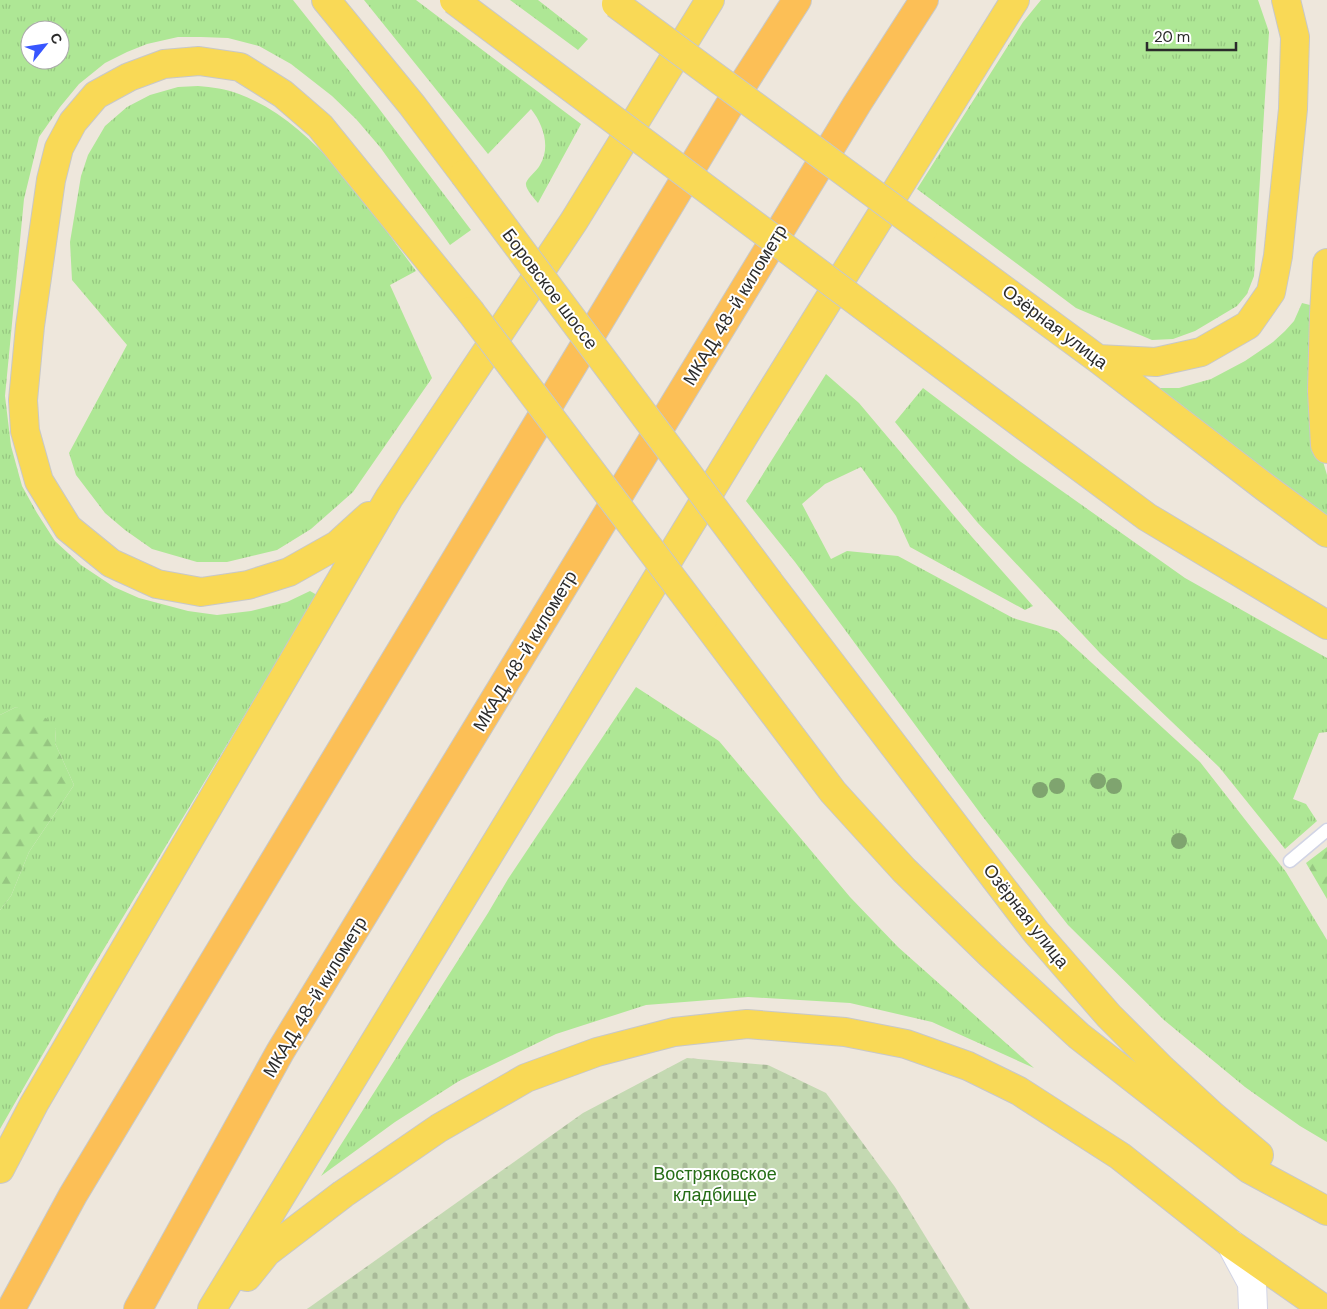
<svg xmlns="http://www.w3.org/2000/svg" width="1327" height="1309" viewBox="0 0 1327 1309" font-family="'DM Sans',sans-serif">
<defs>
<pattern id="grass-tufts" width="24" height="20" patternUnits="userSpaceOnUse" patternTransform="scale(1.25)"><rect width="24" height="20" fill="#aee795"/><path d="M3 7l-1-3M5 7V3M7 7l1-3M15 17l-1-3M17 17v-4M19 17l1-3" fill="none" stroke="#96c681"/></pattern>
<pattern id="forest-firs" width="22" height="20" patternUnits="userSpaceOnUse" patternTransform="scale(1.25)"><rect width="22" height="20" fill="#aee795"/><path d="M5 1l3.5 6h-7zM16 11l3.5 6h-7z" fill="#96c681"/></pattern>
<pattern id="cemetery-stones" width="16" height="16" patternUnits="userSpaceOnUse" patternTransform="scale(1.25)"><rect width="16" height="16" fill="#c4d9b2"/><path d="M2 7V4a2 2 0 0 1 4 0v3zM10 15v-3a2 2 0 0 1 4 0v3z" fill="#a9ba99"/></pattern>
</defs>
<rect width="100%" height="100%" fill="#eee7dc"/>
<path fill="url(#grass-tufts)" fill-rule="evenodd" d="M0 0H293L377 106 471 230 450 245 380 147 356 119 332 96 291 64 259 46 228 38 201 37H178L147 44 127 52 105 63 79 84 60 107 39 137 24 199 5 396 11 446 22 486 37 513 55 541 81 565 114 587 139 598 188 611 217 615 251 611 287 602 310 591 317 595 90 972 0 1129V910L11 896 29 852 74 785 55 743 56 729 16 707 0 715ZM30 30H60V60H30Z
M364 0H416L581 124 538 203C535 199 525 189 526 183 528 177 537 171 540 165 551 147 543 124 531 109L488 154Z
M510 0H538L588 39 578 50Z
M1041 0H1258L1269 32 1254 276 1247 294 1237 306 1195 331 1173 339 1152 340 1076 308 917 189 1023 22Z
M198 86C212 87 226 89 239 94 315 122 369 208 416 271L390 285 432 378 353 492 311 529 277 550 227 562H197L152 549 125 530 105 513 76 475 69 453 127 345 72 280 70 242 81 176 88 155 105 126 127 107 150 95 178 87Z
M1302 303 1318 307 1322 458 1327 475V516L1149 388H1179L1211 379 1245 361 1273 342 1285 331 1294 321Z
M826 374 859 403 972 537 1033 606 1025 610 910 547 896 516 861 467 825 484 802 504 831 559 847 551 898 556 1013 618 1057 631 1200 762 1286 872 1327 940V1142L1300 1126 1245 1087 1164 1020 1068 925 983 817 795 562 746 501Z
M923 388 1021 462 1185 578 1327 658V732L1319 733 1293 799 1306 804 1317 821 1285 849 1219 767 1100 653 977 522 895 422Z
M636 687 719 741 850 897 898 947 1034 1068 932 1022 850 1003 748 997 646 1005 556 1034 459 1081 395 1122 321 1176 488 913 508 879Z"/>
<path fill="url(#forest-firs)" d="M16 707 46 718 56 729 55 743 74 785 29 852 11 896 0 910V715Z
M1327 847V899L1306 863Z"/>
<path fill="url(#cemetery-stones)" d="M687 1058 768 1065 826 1093 895 1187 970 1309H307L583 1113Z"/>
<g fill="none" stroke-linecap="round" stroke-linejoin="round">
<defs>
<path id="service" d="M1290 861 1327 830"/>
<path id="tertiary" d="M1231 1244 1252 1283 1253 1309"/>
<path id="primary" d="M326 0 412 105 464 174
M923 230 1098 359 1266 488 1327 533
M1327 263 1324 314 1322 391 1325 445 1327 449
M879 318 1147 517 1327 625
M1098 359 1156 362 1201 352 1248 325 1271 292 1278 256 1293 109 1295 37 1286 0
M369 516 337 545 289 572 248 585 201 592 157 584 111 563 68 528 39 481 25 431 23 400 30 326 51 180 59 148 73 122 96 95 129 77 164 64 199 61 240 67 283 94 320 126 470 311
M769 582 1036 932 1109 1016 1162 1069 1213 1116 1259 1155
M703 619 833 792 904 870 991 955 1079 1036 1249 1169 1327 1211
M0 1169 34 1104 389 498 574 221 710 0
M247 1277 267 1252 343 1194 439 1128 526 1078 597 1052 674 1032 747 1024 845 1032 906 1044 968 1066 1019 1091 1120 1156 1231 1244 1324 1309
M212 1309 750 426 1015 0"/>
<path id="trunk" d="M11 1309 73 1195 729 106 797 0
M138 1309 280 1052 857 104 924 0"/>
</defs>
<use href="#service" stroke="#d1d4e5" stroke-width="15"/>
<use href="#tertiary" stroke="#d1d4e5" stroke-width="30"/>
<use href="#primary" stroke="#c8c8c8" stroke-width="30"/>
<use href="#trunk" stroke="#c8c8c8" stroke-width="30"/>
<use href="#service" stroke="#fff" stroke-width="12"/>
<use href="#tertiary" stroke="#fff" stroke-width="28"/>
<use href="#primary" stroke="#f9d956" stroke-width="28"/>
<use href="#trunk" stroke="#fcbf56" stroke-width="28"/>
<defs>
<path id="primary-bridge" d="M454 0 879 318
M616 4 923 230
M464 174 769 582
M470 311 703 619"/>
</defs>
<use href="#primary-bridge" stroke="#c8c8c8" stroke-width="30" stroke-linecap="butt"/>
<use href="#primary-bridge" stroke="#f9d956" stroke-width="28"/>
</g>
<g fill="#7fa46f">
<circle cx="1098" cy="781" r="8"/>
<circle cx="1057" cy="786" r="8"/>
<circle cx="1114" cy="786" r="8"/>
<circle cx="1040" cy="790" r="8"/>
<circle cx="1179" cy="841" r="8"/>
</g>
<g text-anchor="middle" stroke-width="4" stroke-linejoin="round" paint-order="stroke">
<g font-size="18" fill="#2b2b2b" stroke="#fff">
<text transform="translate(550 289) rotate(53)" y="6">Боровское шоссе</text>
<text transform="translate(735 305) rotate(-59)" y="6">МКАД, 48-й километр</text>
<text transform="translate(1055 327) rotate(37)" y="6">Озёрная улица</text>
<text transform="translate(525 651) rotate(-59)" y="6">МКАД, 48-й километр</text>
<text transform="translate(1026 916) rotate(52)" y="6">Озёрная улица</text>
<text transform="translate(315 997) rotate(-59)" y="6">МКАД, 48-й километр</text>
</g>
<g font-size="18" fill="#256d16" stroke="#fff">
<text x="715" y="1180">Востряковское<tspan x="715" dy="21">кладбище</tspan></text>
</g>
</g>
<g transform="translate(45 45) rotate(60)"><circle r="24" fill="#ffffff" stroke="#aaaaaa"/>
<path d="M0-4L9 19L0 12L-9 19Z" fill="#3856ff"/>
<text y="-8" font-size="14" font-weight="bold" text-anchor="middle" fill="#2b2b2b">С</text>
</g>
<path d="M1147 42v8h89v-8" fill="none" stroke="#2b2b2b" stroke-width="2.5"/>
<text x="1154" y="42" font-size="15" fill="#2b2b2b" stroke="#ffffff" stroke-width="4" paint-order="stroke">20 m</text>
</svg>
